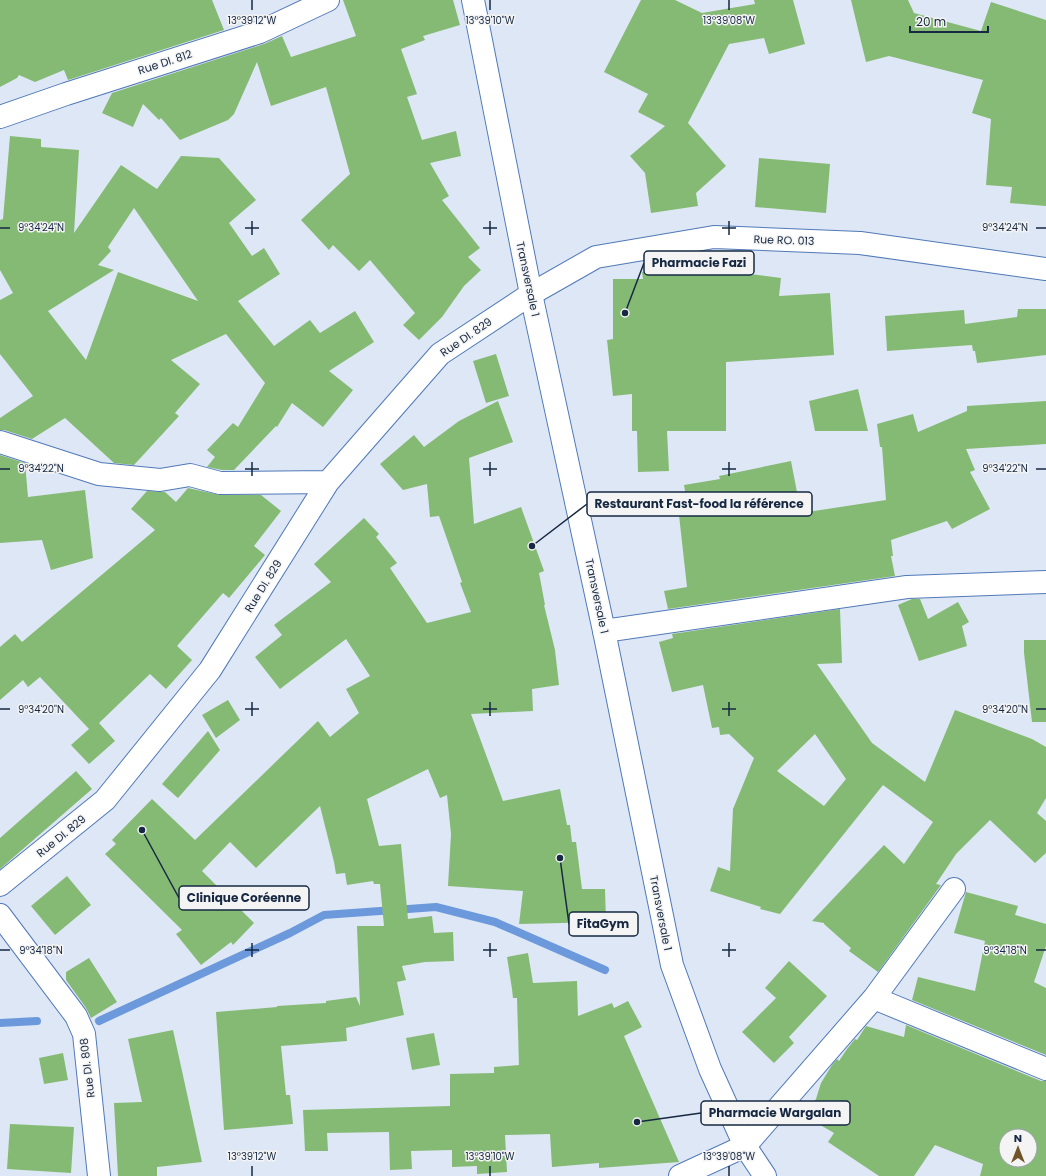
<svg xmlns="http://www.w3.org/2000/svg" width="1046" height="1176" viewBox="0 0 1046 1176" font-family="Poppins,sans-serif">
<rect width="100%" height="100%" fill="#dee7f5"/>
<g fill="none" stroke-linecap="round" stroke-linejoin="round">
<path stroke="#6c99dc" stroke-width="8" d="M99 1021 290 933 324 915 436 907 495 922 605 970
M0 1023 37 1021"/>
</g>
<path fill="#85ba74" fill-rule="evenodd" d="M0 0H212L224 30 68 80 64 70 35 82 19 75 17 78 0 87Z
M343 0H453L460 25 423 36 425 40 401 49 417 94 407 97 422 140 456 131 461 156 430 163 449 196 442 200 480 248 468 257 481 270 464 286 442 317 419 340 403 325 415 313 370 260 359 271 333 245 329 250 301 220 350 174 326 87 271 106 257 62 234 114 228 120 180 140 161 118 159 120 143 104 133 127 102 113 112 93 264 44 282 36 291 57 356 36Z
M641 0H675L702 13 755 4 754 0H793L805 44 769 54 764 38 729 44 688 123 726 166 696 193 698 206 651 213 645 173 630 156 665 126 638 112 648 94 604 72Z
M851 0H908L914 13 981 31 991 2 1046 20V206L1010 203 1012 187 986 185 991 119 972 113 983 80 889 56 866 62Z
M10 136 41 139V147L79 150 74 233 121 165 157 189 181 156 219 158 256 200 229 223 252 256 264 248 280 274 238 301 274 346 310 320 320 333 355 311 374 342 329 371 353 390 323 427 292 403 277 427 276 426 234 470H222L207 467 215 457 207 450 233 423 238 427 265 383 226 334 171 360 200 384 175 413 179 416 134 465 114 463 65 418 32 439 4 430H0V418L33 396 0 354V300L13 293 0 270V220L3 219ZM134 208 198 301 118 272 86 360 48 311 114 270 98 265 111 251 108 247Z
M759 158 830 164 826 213 755 207Z
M725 261 726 271 781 278 779 296 830 293 834 355 726 362V431H667L669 471 638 472 637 431H632V394L613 396 607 340 613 339V279H643L642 272Z
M1018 309H1046V355L977 363 975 351H973L972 345 887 351 885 316 964 310 965 324 1017 317Z
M496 354 509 396 486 403 473 361Z
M858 389 868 431H815L809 401Z
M498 401 513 442 469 458 474 524 521 507 544 571 539 573 545 605H544L555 650 559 685 532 689 533 711 471 714 503 801 560 789 567 825H570L572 842H576L582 889H605L606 922 519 924 523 891 448 886 451 834 447 795 440 798 428 769 367 799 379 846 401 844 408 919 432 916 434 933 453 932 454 961 425 962 402 966 406 980 397 982 404 1015 346 1028 347 1041 281 1046 286 1095H290L293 1124 224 1130 216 1012 277 1007V1006L326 1003V1001L356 997 360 1006 357 926H384L380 884H374L373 881 347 885 345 873 336 874 334 862 320 806 256 868 230 842 202 871 254 923 233 945 231 942 201 965 176 934 182 930 105 854 116 844 112 840 152 799 195 840 318 721 330 737 359 713 346 689 370 676 346 639 280 689 255 657 282 635 274 625 331 582 314 564 364 518 379 534 376 537 397 563 390 568 427 623 471 612 460 583 462 582 439 516 430 517 427 484 403 490 380 464 414 435 424 447 459 421Z
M1046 401V444L966 449 975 470 970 472 990 509 952 529 947 521 891 540 893 556H891L895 576 668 609 664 591 687 587 679 515H689L684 485 720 479 719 476 791 461 801 513 886 500 882 447H880L877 424 913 414 918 432 967 411V406Z
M0 455 25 463 28 497 85 490 93 558 51 570 42 540 0 543Z
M188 488 220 495H261L281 511 254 546 265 555 229 598 223 593 177 646 192 660 166 689 150 674 99 723 115 741 89 764 71 745 89 729 40 677 28 687 23 680 0 700V647L15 634 22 642 155 530 131 509 147 491 165 492 176 502Z
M912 599H920L928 619 958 602 969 622 962 626 967 646 919 661 898 605Z
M840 609 842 663 817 664 872 743 925 782 955 710 1032 739 1046 747V798L1037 813 1046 821V853L1035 863 990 820 956 854 936 884 941 885 878 972 849 951 851 948 824 924V923L812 921 884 845 904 864 933 822 883 785 780 914 760 909 761 907 710 891 718 867 730 871 733 809 754 758 729 734 720 735 719 727 712 728 703 685 672 692 659 642 673 638 672 634ZM815 734 846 779 824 806 777 771Z
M1024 640H1046V722H1032L1024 653Z
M228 700 240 720 216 738 202 715Z
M208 731 220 750 178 798 162 784Z
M76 771 92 789 0 869V838Z
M67 876 91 905 55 935 31 906Z
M966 892 1018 906 1015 915 1046 924V946L1034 982 1046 988V1055L912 1000 918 977 975 991 985 941 954 933Z
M528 953 533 983 577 981 578 1016 612 1003 614 1008 628 1001 642 1027 624 1036 679 1162 599 1168V1163L552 1167 550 1134 505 1135 507 1172 477 1174V1166L452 1167V1150L411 1151 412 1169 390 1170 389 1132 327 1133 328 1151H305L303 1110 450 1106V1074L494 1073V1067L519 1065 517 998H513L512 989 507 957Z
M89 958 117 1002 91 1018 86 1008 66 980V972Z
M789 961 827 996 789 1037 794 1043 774 1063 742 1032 776 998 765 988Z
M906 1025 1041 1081H1046V1176H980L983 1164 935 1145 914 1176H879L828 1142 834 1133 805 1116 816 1099 821 1083 832 1065 837 1059 839 1061 847 1049 855 1039 857 1040 866 1026 904 1037ZM1006 1136H1030V1160H1006Z
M173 1030 202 1162 157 1167V1176H118L114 1103 142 1102 128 1039Z
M434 1033 440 1065 412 1070 406 1038Z
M63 1053 68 1080 44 1084 39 1058Z
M10 1124 74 1127 71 1173 7 1169Z"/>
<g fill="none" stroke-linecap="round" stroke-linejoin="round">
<defs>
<path id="minor" d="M0 117 66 94 260 32 328 0
M0 442 99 474 160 480 190 475 220 483 328 482
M604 631 907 587 1046 582
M0 885 105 800 210 670 328 482 440 354 531 294 596 257 714 237 860 243 1046 269
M0 915 76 1016 84 1034 99 1176
M874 998 1046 1069
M680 1176 745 1146 874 998 954 889"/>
<path id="major" d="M473 0 531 294 604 631 672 965 710 1069 745 1146 765 1176"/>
</defs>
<use href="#minor" stroke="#5079b8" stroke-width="24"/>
<use href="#major" stroke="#5079b8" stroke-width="24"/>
<use href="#minor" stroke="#fff" stroke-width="22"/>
<use href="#major" stroke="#fff" stroke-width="22"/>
</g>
<path fill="none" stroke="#162842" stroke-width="1.5" d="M252 0V10M490 0V10M729 0V10M252 221V235M490 221V235M729 221V235M0 228H10M245 228H259M483 228H497M722 228H736M1036 228H1046M252 462V476M490 462V476M729 462V476M0 469H10M245 469H259M483 469H497M722 469H736M1036 469H1046M252 702V716M490 702V716M729 702V716M0 709H10M245 709H259M483 709H497M722 709H736M1036 709H1046M252 943V957M490 943V957M729 943V957M0 950H10M245 950H259M483 950H497M722 950H736M1036 950H1046M252 1166V1176M490 1166V1176M729 1166V1176"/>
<g text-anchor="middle" stroke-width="3" stroke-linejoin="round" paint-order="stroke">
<g font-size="11" fill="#162842" stroke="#f4f4f4">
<text transform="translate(165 62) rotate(-18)" y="4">Rue DI. 812</text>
<text transform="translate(784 240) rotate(2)" y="4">Rue RO. 013</text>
<text transform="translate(528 279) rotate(78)" y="4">Transversale 1</text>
<text transform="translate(466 337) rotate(-34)" y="4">Rue DI. 829</text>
<text transform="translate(263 586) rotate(-58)" y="4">Rue DI. 829</text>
<text transform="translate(597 596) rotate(78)" y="4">Transversale 1</text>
<text transform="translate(61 836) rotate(-39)" y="4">Rue DI. 829</text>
<text transform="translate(661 913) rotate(79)" y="4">Transversale 1</text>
<text transform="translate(87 1068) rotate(-97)" y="4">Rue DI. 808</text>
</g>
</g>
<g font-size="10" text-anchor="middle" fill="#162842" stroke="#f4f4f4" stroke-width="3" stroke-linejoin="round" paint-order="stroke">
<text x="252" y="24">13°39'12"W</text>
<text x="490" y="24">13°39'10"W</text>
<text x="729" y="24">13°39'08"W</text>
<text x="41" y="231">9°34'24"N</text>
<text x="1005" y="231">9°34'24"N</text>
<text x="41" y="472">9°34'22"N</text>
<text x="1005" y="472">9°34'22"N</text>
<text x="41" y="713">9°34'20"N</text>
<text x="1005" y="713">9°34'20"N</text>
<text x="41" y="954">9°34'18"N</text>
<text x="1005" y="954">9°34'18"N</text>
<text x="252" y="1160">13°39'12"W</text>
<text x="490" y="1160">13°39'10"W</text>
<text x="729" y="1160">13°39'08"W</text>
</g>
<path fill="none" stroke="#162842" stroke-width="1.5" d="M625 313L644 263M532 546L587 504M142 830L179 898M560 858L569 924M637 1122L701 1113"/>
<g fill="#162842" stroke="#f4f4f4" stroke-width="1.5">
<circle cx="625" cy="313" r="4"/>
<circle cx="532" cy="546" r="4"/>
<circle cx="142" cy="830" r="4"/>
<circle cx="560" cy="858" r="4"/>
<circle cx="637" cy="1122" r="4"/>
</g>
<g fill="#f4f4f4" stroke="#162842" stroke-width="1.5">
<rect x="644" y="251" width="110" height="24" rx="4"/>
<rect x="587" y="492" width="225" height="24" rx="4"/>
<rect x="179" y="886" width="130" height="24" rx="4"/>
<rect x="569" y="912" width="69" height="24" rx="4"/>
<rect x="701" y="1101" width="149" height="24" rx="4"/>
</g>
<g font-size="12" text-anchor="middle" font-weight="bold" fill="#162842">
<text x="699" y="267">Pharmacie Fazi</text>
<text x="699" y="508">Restaurant Fast-food la référence</text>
<text x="244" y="902">Clinique Coréenne</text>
<text x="603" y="928">FitaGym</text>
<text x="775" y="1117">Pharmacie Wargalan</text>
</g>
<g transform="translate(1018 1148)"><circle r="19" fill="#f4f4f4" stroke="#9ba2ad"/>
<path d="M0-3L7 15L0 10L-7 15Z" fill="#705528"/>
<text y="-6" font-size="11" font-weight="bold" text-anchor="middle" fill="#162842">N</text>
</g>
<path d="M910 26v6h78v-6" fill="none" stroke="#162842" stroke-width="2"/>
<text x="916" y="26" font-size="12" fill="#162842" stroke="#f4f4f4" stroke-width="3" paint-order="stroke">20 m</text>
</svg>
